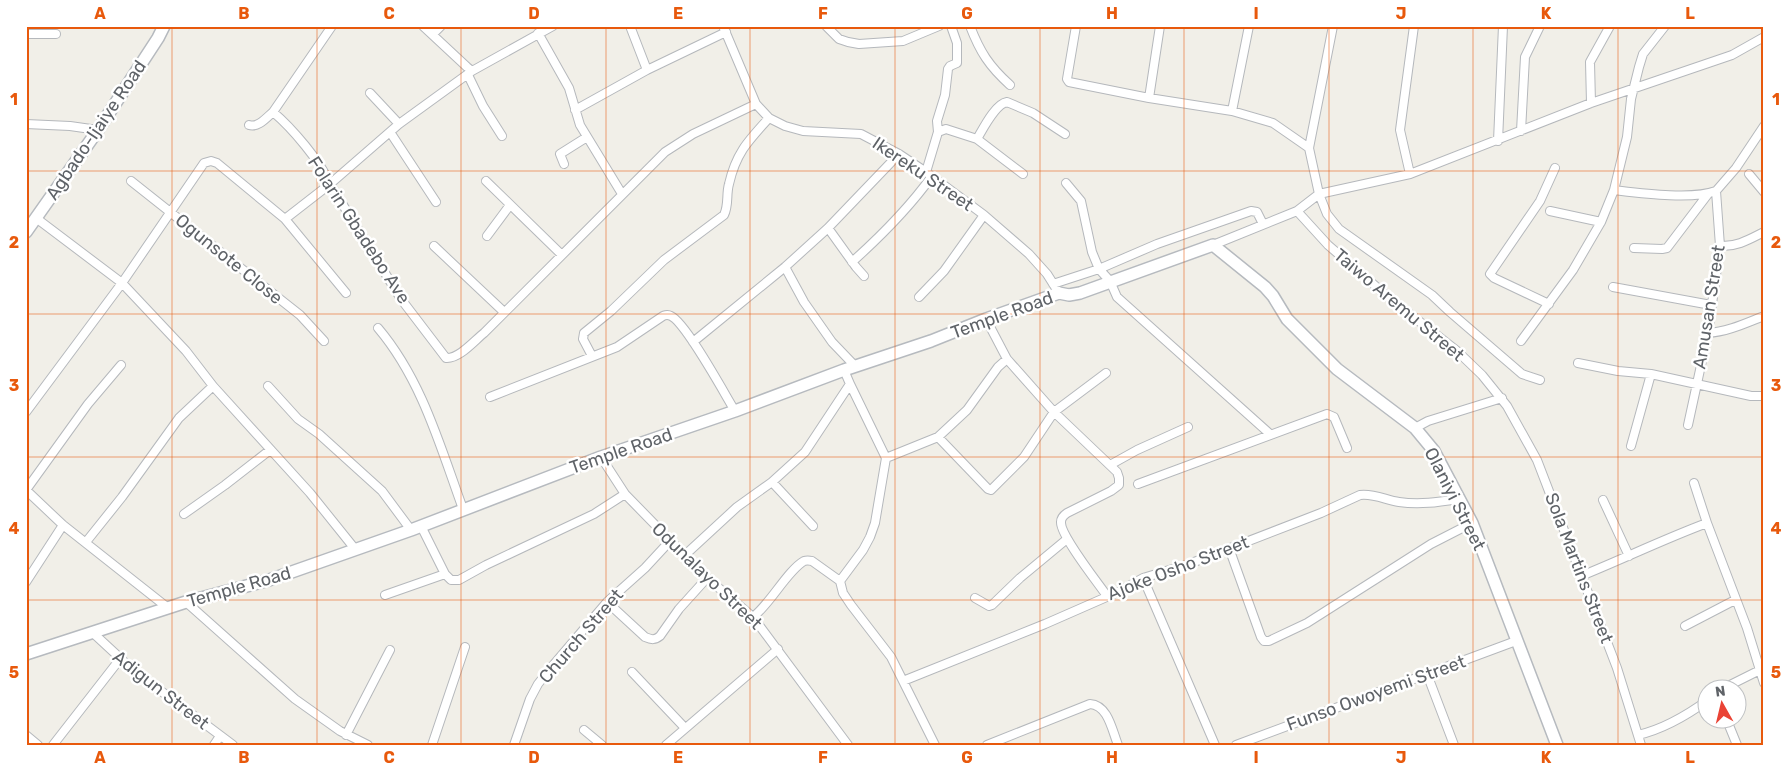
<svg xmlns="http://www.w3.org/2000/svg" width="1790" height="771" viewBox="0 0 1790 771" font-family="Rubik,sans-serif">
<rect width="100%" height="100%" fill="#f1efe8"/>
<g fill="none" stroke-linecap="round" stroke-linejoin="round">
<defs>
<path id="street" d="M332 26 273 112C292 128 321 162 330 184L401 299 446 358C459 359 474 341 484 333L665 152 693 134 756 104
M423 26 467 67 472 71
M630 26 647 70
M723 26 756 104 769 118 785 126 803 131 861 134 899 154 926 172 984 215 1029 254 1047 274 1059 293
M826 26 839 39 848 42 859 44 903 41 939 26
M970 26C980 52 989 66 1010 85
M1076 26 1067 79 1069 82 1149 98 1232 111 1273 123 1309 148
M1333 26 1309 148 1319 194 1327 214 1339 229 1432 295 1450 312 1522 374 1540 380
M538 33 569 88 580 125 622 194
M26 34H56
M433 34 441 26
M468 75 483 106 502 136
M370 93 399 124
M1149 98 1160 26
M1591 103 1590 62 1610 26
M575 110 647 70 726 32
M1232 111 1249 26
M26 124 70 126 98 130
M249 125C258 128 266 118 273 112
M1521 131 1525 57 1540 26
M390 132 436 202
M938 132 937 121 945 95 948 69 950 66 957 63V43L951 26
M977 139C983 129 995 104 1007 102L1033 113 1065 134
M1498 141 1503 26
M564 164 560 154 587 137
M926 172 938 132 946 129 977 139 1023 174
M1410 174 1400 130 1414 26
M1749 174 1764 192
M131 181 300 315 324 341
M486 181 562 255
M1066 183 1081 201 1092 252 1099 269 1110 281 1117 297 1270 434
M1614 190C1640 193 1692 200 1716 191
M1297 211 1328 245 1387 296 1457 351 1482 375 1507 406 1537 460 1617 668 1641 745
M1550 211 1601 222
M36 218 122 283 186 351 213 386 310 493 355 549
M285 219 330 184 399 124 472 71 553 26
M828 228 856 267 864 276
M487 236 510 205
M1213 245 1297 211 1319 194 1410 174 1591 103 1732 55 1764 37
M434 246 504 312
M1720 246C1737 247 1750 239 1764 232
M1634 248 1662 249 1667 248 1708 194
M852 262C881 236 909 208 932 176
M785 267 804 302 832 342 855 366
M1053 284 1099 269 1157 244 1251 211 1257 212 1263 224
M1613 287 1711 305
M919 297 944 271 984 215
M1549 304 1494 278 1490 274 1540 201 1555 168
M986 319 1007 359 1054 412 1117 472 1119 478V485L1111 491 1067 513C1064 515 1061 518 1061 522 1060 535 1098 583 1107 596
M378 328C422 380 440 446 463 509
M1708 333C1727 332 1746 323 1764 316
M1521 341 1573 270 1601 222 1614 190 1627 137 1631 99 1639 67 1643 54 1665 26
M693 342 785 267 828 228 899 154
M592 356 583 339 584 333 611 311 664 260 724 215C729 205 726 194 729 184 736 153 748 141 769 118
M1578 363 1618 371 1651 374 1751 396H1764
M268 386 298 419 319 434 382 491 411 530
M490 397 617 347 663 316C666 315 667 314 671 316 686 323 724 393 735 411
M26 412 122 283 204 163 211 161 217 163 285 219 346 293
M1688 425 1708 333 1720 246 1716 191 1736 168 1764 126
M1415 428 1428 421 1502 398
M938 437 988 489 991 490 1024 457 1054 412 1106 373
M1631 446 1651 374
M601 457 625 494 707 578 753 617 848 745
M886 458 938 437 967 410 998 367 1007 359
M1110 465 1137 450 1188 427
M772 482 813 526
M1694 483 1707 523 1747 628 1764 683
M1138 484 1327 414 1334 417 1347 448
M26 490 63 525 168 608
M26 490 88 404 121 365
M1603 500 1629 556
M184 514 225 485 270 450
M421 526 445 574 451 580H459L486 565 594 514 625 494
M86 542 122 497 179 418 213 386
M1229 548 1261 637 1264 641H1269L1307 623 1431 544 1472 523
M685 555 737 507 772 482 805 452 850 384 844 370
M1581 576C1623 559 1664 539 1707 523
M1143 578 1215 745
M840 581 863 550 870 537 875 523 886 458 850 384
M26 582 63 525
M385 595 445 574
M975 598 989 606 992 605 1020 578 1067 539
M186 602 295 699 340 731 368 745
M607 602 645 637C652 640 655 640 660 636L679 609 707 578
M753 617C771 603 787 571 804 561 807 560 808 560 812 561L840 581 843 593 851 605 891 657 935 745
M1685 626 1735 600
M92 632 133 670 233 745
M632 672 685 728
M1427 674 1454 745
M903 681 1045 624 1118 592 1143 578 1189 564 1321 513 1360 495C1373 493 1386 500 1399 502 1420 505 1439 502 1459 499
M1724 688 1764 668
M1726 718 1737 745
M584 730 602 745
M26 735 38 745
M346 735 390 650
M1638 735C1664 729 1686 716 1708 700
M53 745 120 659
M214 745 220 736
M432 745 465 647
M514 745 530 699 538 684 549 670 607 602 645 568 670 541
M666 745 778 649
M987 745 1090 704C1108 705 1112 730 1118 745
M1236 745 1516 641"/>
<path id="secondary" d="M26 232 98 130 158 38 164 26
M26 654 186 602 269 580 411 530 601 457 735 411 844 370 931 341 986 319 1059 293 1069 295 1080 293 1213 245 1265 287 1273 296 1287 319 1337 369 1415 428 1434 451 1472 523 1557 745"/>
</defs>
<use href="#street" stroke="#b5b8bc" stroke-width="10"/>
<use href="#secondary" stroke="#b6babf" stroke-width="14"/>
<use href="#street" stroke="#fff" stroke-width="8"/>
<use href="#secondary" stroke="#fff" stroke-width="11"/>
</g>
<path fill="none" stroke="#e8590c" stroke-width="1" stroke-opacity="0.55" d="M172 26V745M317 26V745M461 26V745M606 26V745M750 26V745M895 26V745M1040 26V745M1184 26V745M1329 26V745M1473 26V745M1618 26V745M26 171H1764M26 314H1764M26 457H1764M26 600H1764"/>
<g text-anchor="middle" stroke-width="5" stroke-linejoin="round" paint-order="stroke">
<g font-size="18" fill="#5f6368" stroke="#fff">
<text transform="translate(96 130) rotate(-56)" y="6">Agbado-Ijaiye Road</text>
<text transform="translate(923 174) rotate(34)" y="6">Ikereku Street</text>
<text transform="translate(359 230) rotate(57)" y="6">Folarin Gbadebo Ave</text>
<text transform="translate(229 259) rotate(39)" y="6">Ogunsote Close</text>
<text transform="translate(1399 305) rotate(40)" y="6">Taiwo Aremu Street</text>
<text transform="translate(1709 307) rotate(-81)" y="6">Amusan Street</text>
<text transform="translate(1002 315) rotate(-20)" y="6">Temple Road</text>
<text transform="translate(621 451) rotate(-19)" y="6">Temple Road</text>
<text transform="translate(1455 499) rotate(63)" y="6">Olaniyi Street</text>
<text transform="translate(1178 568) rotate(-21)" y="6">Ajoke Osho Street</text>
<text transform="translate(1579 568) rotate(69)" y="6">Sola Martins Street</text>
<text transform="translate(707 576) rotate(44)" y="6">Odunalayo Street</text>
<text transform="translate(239 587) rotate(-16)" y="6">Temple Road</text>
<text transform="translate(581 636) rotate(-49)" y="6">Church Street</text>
<text transform="translate(161 690) rotate(38)" y="6">Adigun Street</text>
<text transform="translate(1376 693) rotate(-20)" y="6">Funso Owoyemi Street</text>
</g>
</g>
<rect width="1790" height="771" fill="none" stroke="#ffffff" stroke-width="55"/>
<g transform="translate(1722 704) rotate(352)"><circle r="24" fill="#ffffff" stroke="#bfc1c3"/>
<path d="M0-4L9 19L0 12L-9 19Z" fill="#ea4335"/>
<text y="-8" font-size="14" font-weight="bold" text-anchor="middle" fill="#5f6368">N</text>
</g>
<rect x="28" y="28" width="1734" height="716" fill="none" stroke="#e8590c" stroke-width="2"/>
<g font-size="16" text-anchor="middle" font-weight="bold" fill="#e8590c">
<text x="100" y="19">A</text>
<text x="244" y="19">B</text>
<text x="389" y="19">C</text>
<text x="534" y="19">D</text>
<text x="678" y="19">E</text>
<text x="823" y="19">F</text>
<text x="967" y="19">G</text>
<text x="1112" y="19">H</text>
<text x="1256" y="19">I</text>
<text x="1401" y="19">J</text>
<text x="1546" y="19">K</text>
<text x="1690" y="19">L</text>
<text x="14" y="105">1</text>
<text x="1776" y="105">1</text>
<text x="14" y="248">2</text>
<text x="1776" y="248">2</text>
<text x="14" y="391">3</text>
<text x="1776" y="391">3</text>
<text x="14" y="534">4</text>
<text x="1776" y="534">4</text>
<text x="14" y="678">5</text>
<text x="1776" y="678">5</text>
<text x="100" y="763">A</text>
<text x="244" y="763">B</text>
<text x="389" y="763">C</text>
<text x="534" y="763">D</text>
<text x="678" y="763">E</text>
<text x="823" y="763">F</text>
<text x="967" y="763">G</text>
<text x="1112" y="763">H</text>
<text x="1256" y="763">I</text>
<text x="1401" y="763">J</text>
<text x="1546" y="763">K</text>
<text x="1690" y="763">L</text>
</g>
</svg>
